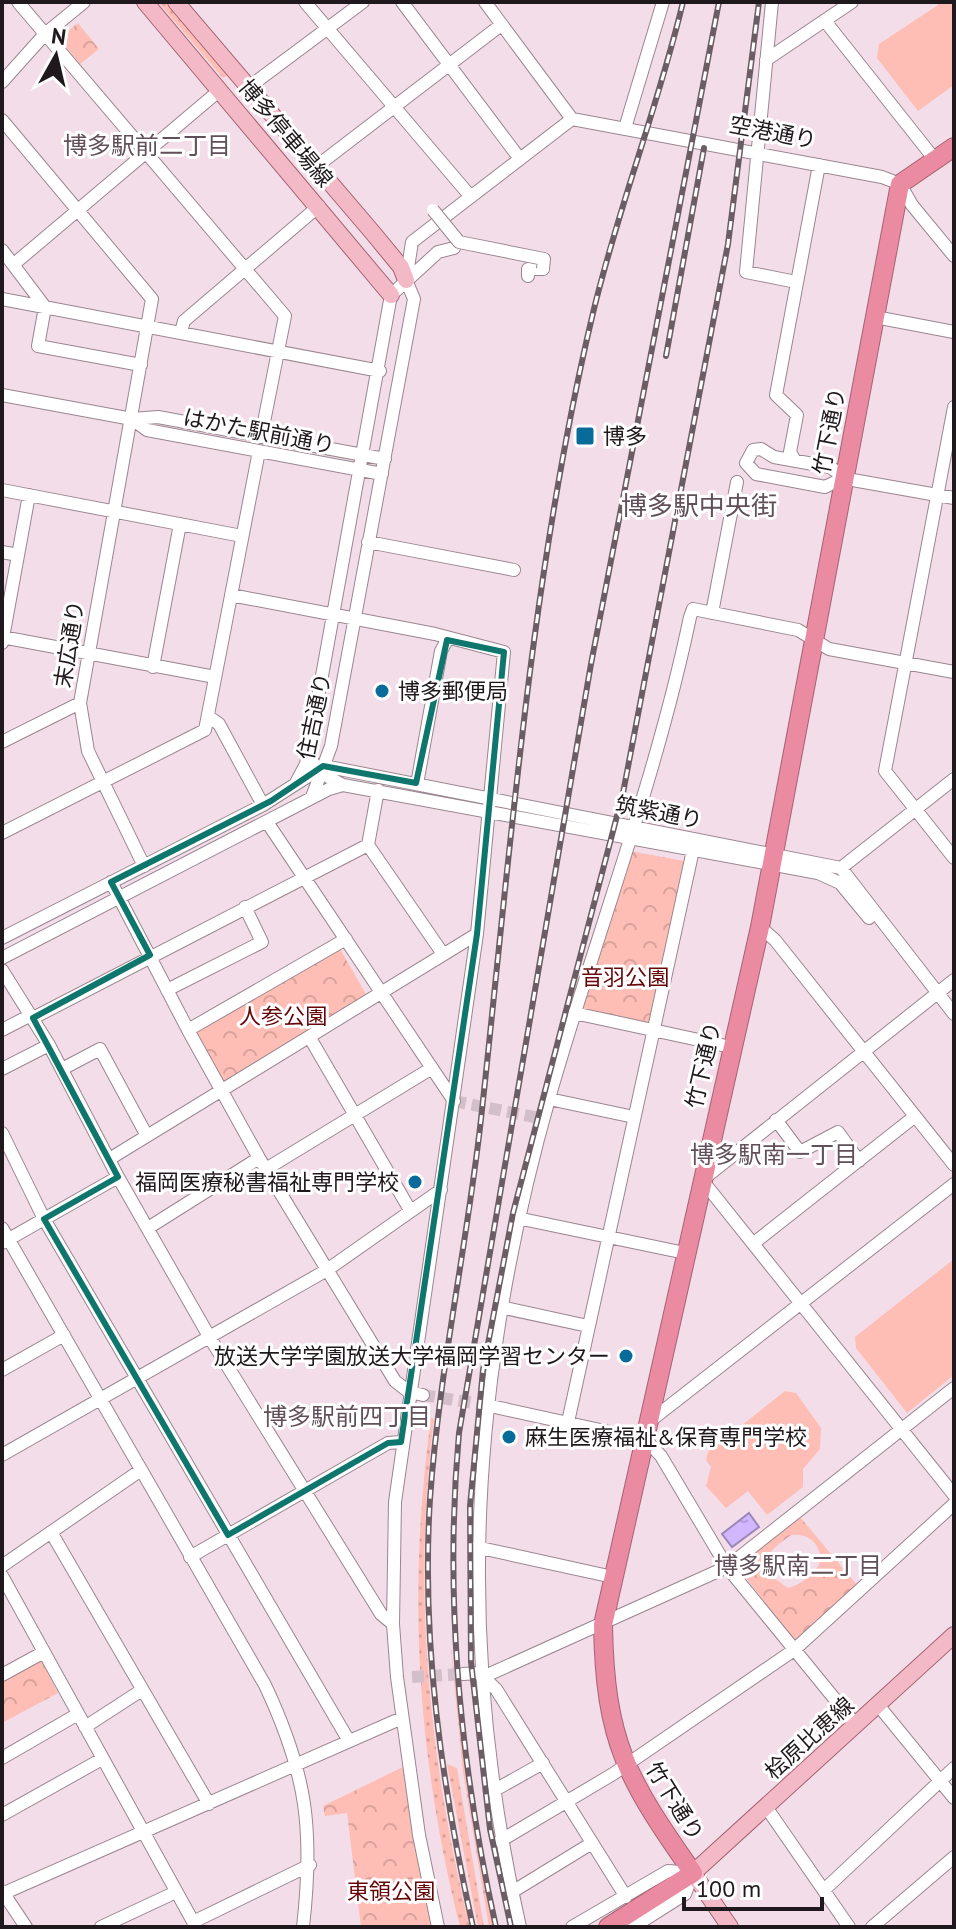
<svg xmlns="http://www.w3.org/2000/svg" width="956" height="1929" viewBox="0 0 956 1929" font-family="'PT Sans','Noto Sans JP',sans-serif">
<defs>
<pattern id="grass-dots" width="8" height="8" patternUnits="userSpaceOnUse" patternTransform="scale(2)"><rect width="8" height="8" fill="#febdb5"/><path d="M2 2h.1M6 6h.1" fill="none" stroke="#d9a29b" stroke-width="1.8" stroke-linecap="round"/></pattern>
<pattern id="forest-crowns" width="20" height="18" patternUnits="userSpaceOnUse" patternTransform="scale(2)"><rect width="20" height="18" fill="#febdb5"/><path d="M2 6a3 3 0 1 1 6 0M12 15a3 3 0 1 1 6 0" fill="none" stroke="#d9a29b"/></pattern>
<pattern id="water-ripples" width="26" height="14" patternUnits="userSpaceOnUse" patternTransform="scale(2)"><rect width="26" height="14" fill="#d2b7fe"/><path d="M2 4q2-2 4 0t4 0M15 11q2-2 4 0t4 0" fill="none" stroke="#b49dd9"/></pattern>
</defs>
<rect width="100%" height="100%" fill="#f3dde9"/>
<path fill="url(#grass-dots)" d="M158 2H165L228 75 223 78Z
M431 1418 434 1419C412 1587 429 1763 470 1927H460C417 1755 407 1594 431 1418Z
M450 1640 475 1833 493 1927H489L463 1772Z
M447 1764 457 1768 484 1927H478Z"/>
<path fill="url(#forest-crowns)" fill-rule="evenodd" d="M78 23 99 49 80 64 59 38Z
M630 851 684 861 649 1021 645 1023 585 1010 583 1006Z
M340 949 370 1001 225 1084 195 1032Z
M800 1517 857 1585 797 1640 793 1639 737 1566ZM791 1535C809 1533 819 1543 821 1560 816 1574 802 1584 788 1588L768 1574C761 1554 777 1546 791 1535Z
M41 1660 58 1693 2 1723V1680Z
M403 1767 436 1927H361L347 1813 325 1816 323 1806Z"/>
<path fill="#febdb5" d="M936 2H954V85L918 111 877 58 879 44 938 5Z
M954 1259V1375L907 1413 856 1348 855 1337Z
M785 1391 796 1393 821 1428 820 1449 803 1469V1487L767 1515 748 1491 726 1508 706 1486 711 1467 706 1460 708 1452Z"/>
<path fill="url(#water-ripples)" stroke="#9c87ba" stroke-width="2" d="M749 1513 759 1527 732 1547 722 1534Z"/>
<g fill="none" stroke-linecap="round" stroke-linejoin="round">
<path stroke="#d3bfca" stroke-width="12" stroke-dasharray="12 6" stroke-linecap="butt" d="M454 1101 544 1119
M423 1395 486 1405
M412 1677 463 1674"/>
<defs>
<path id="minor" d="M18 2 285 316 261 437
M305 2 471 197
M402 2 520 159
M485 2 572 119
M772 2 746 272 796 282
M825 21 936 161
M766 60 852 2
M2 82 45 34 84 2
M249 87 363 2
M572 119 882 177 900 184 912 205 954 256
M2 120 152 299 80 703 88 751 144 866
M625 128 663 2
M317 166 501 25
M2 250 45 307 38 346 141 365
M14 264 220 90
M528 276V269H543
M2 299 380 371
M875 317 954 332
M181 332 184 321 319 206
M2 395 132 419 158 417 385 459
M954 407 885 771 954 858
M132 419 147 430 382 474
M795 461 790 452 797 415 776 395 819 165
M843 478 825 487 756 474 746 463 753 450 761 449 774 457 830 467 847 479 954 498
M2 490 242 536
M368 542 514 570
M2 552 18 555
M231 595 435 634 504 652 477 934 395 1502 393 1624 397 1677 419 1835 438 1927
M712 613 737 482
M2 637 215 677
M2 643 29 495
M153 667 180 524
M209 717 219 724 263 805
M2 742 80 703
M309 745C309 769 324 775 343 785L818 873 840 883 869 918
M297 781 306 764 391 295 438 252 454 248
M417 784 441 651 447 640
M378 790 368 845 443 954
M312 797 331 746 414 299 406 280 412 242 572 119
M267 822 454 1101
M2 833 205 730 259 451
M841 868 954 779
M111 882 188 1030 259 1158 395 1381 409 1392 423 1395
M760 927 775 940 954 1165
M2 938 263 805 324 766 841 868 954 1014
M2 958 329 789 343 785
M2 970 49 1045 118 1177 210 1338 381 1614 393 1624
M954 980 702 1180 954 1495
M167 990 262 942 245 907
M574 1013 731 1047
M33 1018 368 845
M2 1030 31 1015
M188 1030 346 939
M310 1038 410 1210
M2 1069 49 1045
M62 1069 100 1049 147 1136
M549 1099 634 1117
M776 1120 800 1152 838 1132 859 1161
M2 1133 44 1219 349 1741
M111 1158 477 934
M266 1169 432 1068
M522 1219 685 1253
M2 1228 265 1685C307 1774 314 1830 303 1927
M148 1228 259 1158
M2 1243 118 1177
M754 1243 914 1117
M500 1307 588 1326
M2 1370 64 1335
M486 1405 646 1440 661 1456 727 1567 856 1725
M650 1421 954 1184
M568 1422 693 850
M2 1455 327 1270 441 1190
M51 1532 209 1804
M476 1547 613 1577
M190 1557 388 1443 401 1442
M2 1566 141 1470
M2 1576 196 1927
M463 1674 479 1673 496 1689 626 1897
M2 1675 44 1652
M483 1677 727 1567 954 1388
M878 1705 954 1798
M85 1727 142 1690
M2 1758 78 1714
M495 1790 543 1763
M766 1807 849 1927
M2 1815 102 1759
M500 1841 613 1774 794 1650 954 1504
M824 1890 954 1768
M2 1891 26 1927
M512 1892 592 1843
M2 1894 402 1718
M193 1922 310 1865
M101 1927 176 1892
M520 1927C454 1641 470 1377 550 1095 596 935 656 780 690 617L693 609 798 630 829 649 954 672
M572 1927 668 1871 693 1873 685 1894 633 1927
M872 1927 954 1857"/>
<path id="major" d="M145 2 391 295
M176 2 373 233 401 267 406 280
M730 1927 693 1873 954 1635"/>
<path id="highway" d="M608 1927 693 1873C627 1779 605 1742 603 1625L760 927 900 184 954 147"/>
</defs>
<use href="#minor" stroke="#9a8690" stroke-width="14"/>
<use href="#major" stroke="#a46372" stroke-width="18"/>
<use href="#highway" stroke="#a46372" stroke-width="20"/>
<use href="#minor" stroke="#fff" stroke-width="12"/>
<use href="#major" stroke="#f3b9c7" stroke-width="16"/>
<use href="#highway" stroke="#eb8ba1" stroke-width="18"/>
<defs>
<path id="rail" d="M666 356 704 148
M473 1927C442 1787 421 1643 430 1499 439 1371 467 1246 481 1119 510 854 531 573 593 313 618 208 658 107 683 2
M496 1927C460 1765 444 1598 459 1433L591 664 719 2
M511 1927 490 1829 471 1662 470 1506 483 1370 513 1213 623 793 728 244 759 2"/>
</defs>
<use href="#rail" stroke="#6a5d64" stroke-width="6"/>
<use href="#rail" stroke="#fff" stroke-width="3" stroke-dasharray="9" stroke-linecap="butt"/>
<defs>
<path id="minor-bridge" d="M433 210 459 242 544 259 543 269"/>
</defs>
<use href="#minor-bridge" stroke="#9a8690" stroke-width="14" stroke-linecap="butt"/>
<use href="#minor-bridge" stroke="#fff" stroke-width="12"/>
</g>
<path fill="none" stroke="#0f766e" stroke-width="6" stroke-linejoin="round" d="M447 640 504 652 477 934 401 1442 388 1443 228 1535 44 1219 118 1177 33 1018 150 955 111 882 271 801 323 766 416 783Z"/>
<g fill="#096b99" stroke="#fff" stroke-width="3">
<rect x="575" y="426" width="20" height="20" rx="4"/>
<circle cx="382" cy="691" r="8"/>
<circle cx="415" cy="1182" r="8"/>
<circle cx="626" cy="1356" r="8"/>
<circle cx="509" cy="1437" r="8"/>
</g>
<g text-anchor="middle" stroke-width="6" stroke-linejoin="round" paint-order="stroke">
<g font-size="22" fill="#1f181c" stroke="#fff">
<text transform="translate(773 132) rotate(11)" y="8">空港通り</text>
<text transform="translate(286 133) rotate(50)" y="8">博多停車場線</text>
<text transform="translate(259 431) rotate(11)" y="8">はかた駅前通り</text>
<text transform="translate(829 431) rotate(-79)" y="8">竹下通り</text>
<text transform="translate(69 644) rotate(-81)" y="8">末広通り</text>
<text transform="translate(314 716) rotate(-78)" y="8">住吉通り</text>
<text transform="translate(659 812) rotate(11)" y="8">筑紫通り</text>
<text transform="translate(703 1065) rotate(-77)" y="8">竹下通り</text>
<text transform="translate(809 1738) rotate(-42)" y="8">桧原比恵線</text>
<text transform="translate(675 1801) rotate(58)" y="8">竹下通り</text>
</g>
<g font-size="22" fill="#1f181c" stroke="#fff" text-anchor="start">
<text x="603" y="444">博多</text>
<text x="398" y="699">博多郵便局</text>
<text x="399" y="1190" text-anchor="end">福岡医療秘書福祉専門学校</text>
<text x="610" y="1364" text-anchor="end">放送大学学園放送大学福岡学習センター</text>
<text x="525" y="1445">麻生医療福祉&amp;保育専門学校</text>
</g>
<g font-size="22" fill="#650508" stroke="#fff">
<text x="625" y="985">音羽公園</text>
<text x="283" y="1024">人参公園</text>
<text x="391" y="1899">東領公園</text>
</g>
<g font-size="24" fill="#614f59" stroke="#fff">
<text x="147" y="154">博多駅前二丁目</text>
<text x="774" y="1163">博多駅南一丁目</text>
<text x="347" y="1425">博多駅前四丁目</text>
<text x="798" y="1574">博多駅南二丁目</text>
</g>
<g font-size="26" fill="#614f59" stroke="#fff">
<text x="699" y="515">博多駅中央街</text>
</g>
</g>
<rect width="956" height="1929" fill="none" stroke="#1f181c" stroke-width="8"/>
<g transform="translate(56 56) rotate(8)" stroke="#ffffff" stroke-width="6" paint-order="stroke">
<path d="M0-6L14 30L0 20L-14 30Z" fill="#1f181c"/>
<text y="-12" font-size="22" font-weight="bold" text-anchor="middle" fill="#1f181c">N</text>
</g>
<path d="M684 1897v12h138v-12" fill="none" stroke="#1f181c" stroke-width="4"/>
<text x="696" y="1897" font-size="24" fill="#1f181c" stroke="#ffffff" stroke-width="6" paint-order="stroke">100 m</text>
</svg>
